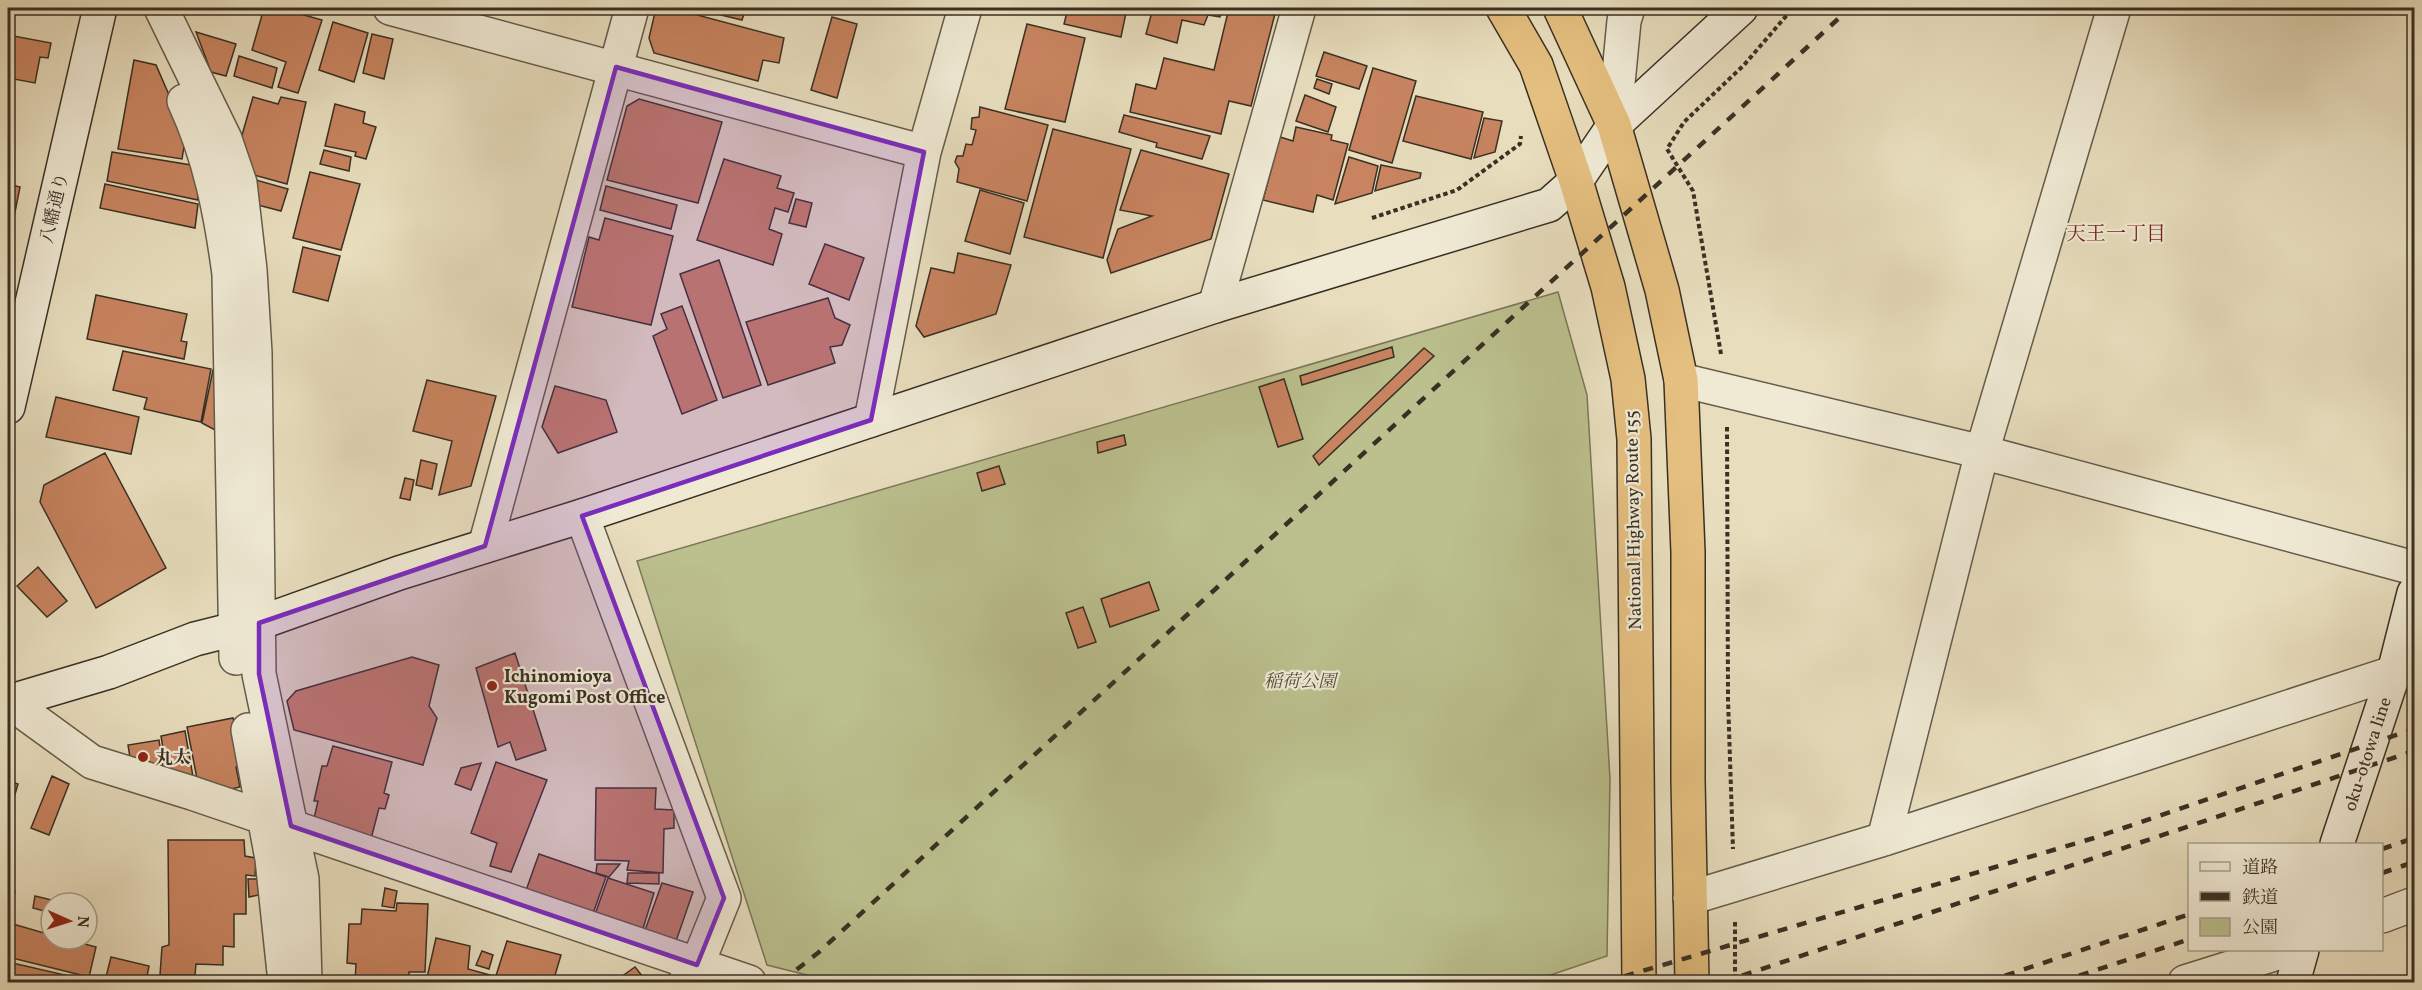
<svg xmlns="http://www.w3.org/2000/svg" width="2422" height="990" viewBox="0 0 2422 990" font-family="Vollkorn,'Noto Serif JP',serif">
<rect width="100%" height="100%" fill="#e8debe"/>
<filter id="stains"><feTurbulence type="fractalNoise" baseFrequency=".00333" numOctaves="4"/><feColorMatrix values="0 0 0 0 .2 0 0 0 0 .09 0 0 0 0 .02 0 0 0 .5 -.17"/></filter>
<radialGradient id="worn" r=".72"><stop offset=".6" stop-color="#630" stop-opacity="0"/><stop offset="1" stop-color="#630" stop-opacity=".3"/></radialGradient>
<path fill="#bbc08e" stroke="#7a7859" stroke-width="1.5" d="M1558 292 1587 395 1610 779 1607 956 1530 982H835L767 965 637 561Z"/>
<path fill="#c88460" stroke="#393024" stroke-width="1.5" d="M264 8H279L322 20 298 93 278 87 286 62 252 50Z
M491 8H509L508 12Z
M656 8H671L784 38 779 63 763 60 758 81 654 53 649 38Z
M692 8H746L742 20Z
M1068 8H1127L1121 37 1064 24Z
M1153 8H1222L1220 17 1208 15 1204 25 1182 20 1177 43 1146 34Z
M1229 8H1267L1276 10 1251 106 1229 101 1221 134 1130 112 1136 84 1156 89 1164 58 1214 70Z
M832 17 857 24 837 98 811 90Z
M333 22 368 33 354 82 319 70Z
M1027 24 1085 38 1065 122 1005 109Z
M196 32 236 44 226 76 211 72Z
M372 34 393 39 384 79 363 73Z
M8 35 51 43 48 58 40 57 35 83 8 78Z
M1324 52 1367 66 1359 89 1316 76Z
M239 56 277 68 272 88 234 76Z
M134 60 156 65 186 134 182 159 118 149Z
M1373 68 1416 81 1392 163 1349 150Z
M1317 79 1332 84 1329 94 1314 88Z
M1305 95 1336 107 1328 132 1296 121Z
M1416 96 1483 112 1471 159 1403 141Z
M253 97 278 104 281 97 306 102 287 184 247 173 240 142Z
M639 99 722 122 698 203 607 180 627 106Z
M335 104 365 112 363 123 376 127 366 159 355 156 356 152 325 146Z
M980 107 1048 125 1027 201 957 182 959 169 955 162 957 156H963L966 144 972 145 976 130 971 129 972 118 979 117Z
M1124 115 1210 136 1202 159 1156 147 1157 143 1119 132Z
M1484 118 1502 121 1495 152 1474 158Z
M1296 127 1332 135 1331 140 1348 144 1333 200 1317 195 1313 212 1263 200 1280 137 1293 141Z
M1053 129 1131 149 1103 258 1024 237Z
M324 150 351 157 349 171 320 164Z
M1141 150 1229 174 1211 239 1111 273 1107 260 1118 229 1152 216 1120 210Z
M112 152 197 166 198 200 107 181Z
M1349 157 1378 166 1372 193 1335 204Z
M724 159 781 176 777 188 794 193 788 212 775 208 769 229 782 234 773 265 697 240Z
M1381 165 1421 173 1420 178 1375 191Z
M310 172 360 184 341 250 293 238Z
M249 178 288 189 281 211 254 204Z
M8 184 20 187 12 227 8 226Z
M105 184 198 204 195 228 100 208Z
M606 186 677 205 671 229 600 210Z
M980 190 1024 203 1010 254 965 241Z
M796 199 812 203 806 227 789 223Z
M605 218 673 236 651 325 572 307 589 237 599 240Z
M825 244 864 258 849 300 809 284Z
M303 247 340 256 328 301 293 292Z
M958 253 1011 265 996 314 924 337 916 326 931 268 954 273Z
M719 260 761 385 723 398 680 274Z
M96 295 187 314 181 341 187 342 184 359 87 339Z
M828 298 835 318 850 325 842 345 830 347 835 363 768 385 746 322Z
M682 306 717 400 682 414 653 336 667 329 661 314Z
M1392 347 1394 357 1302 385 1300 376Z
M1424 348 1434 356 1319 465 1313 456Z
M123 351 211 369 201 422 144 409 147 398 113 390Z
M213 370 219 371 217 431 202 423Z
M1284 379 1303 439 1278 447 1259 387Z
M427 380 496 396 471 486 439 495 452 441 413 431Z
M555 386 606 400 617 432 558 453 542 427Z
M56 397 139 417 131 454 46 437Z
M1124 435 1126 445 1098 453 1097 442Z
M105 453 166 568 96 608 40 502 44 485Z
M421 460 437 464 432 489 416 485Z
M999 466 1005 484 982 491 977 473Z
M405 478 414 480 410 500 400 498Z
M38 567 67 601 47 617 17 586Z
M1149 582 1159 610 1110 627 1101 599Z
M1083 607 1096 642 1078 648 1066 613Z
M515 653 546 750 516 760 510 742 498 747 476 668Z
M412 657 439 665 429 706 437 718 423 765 294 730 287 701 296 691Z
M233 718 243 765 236 767 240 787 218 792 199 789 187 727Z
M185 731 195 788 168 780 161 736Z
M159 740 164 774 131 763 128 745Z
M333 746 392 762 384 793 389 795 385 809 379 808 371 839 313 823 318 801H314L322 766H327Z
M496 762 547 780 511 872 490 866 497 843 471 833Z
M481 763 471 790 455 784 461 768Z
M52 776 69 784 49 835 31 828Z
M11 782 18 784 8 818V783Z
M596 788H656L655 809 674 810V828L664 829 663 873 627 870 629 861 595 860Z
M168 840H244L245 856 256 858 255 876 246 875V914H234V947L223 946V965L196 964 195 975H160L162 947 169 945Z
M539 854 606 877 591 919 524 896Z
M597 864H620L609 877 596 873Z
M628 873H659V884L627 883Z
M608 878 654 893 641 935 593 920Z
M248 879H257L259 895 249 897Z
M662 883 693 892 675 944 644 933Z
M385 888 397 891 394 908 382 906Z
M8 889 15 891 8 916Z
M35 896 60 902V903H51V913L33 908Z
M397 903 428 904 425 972H409V982H355L356 964 347 963 349 924H361L362 909 396 911Z
M13 924 51 935V939H66L96 947 89 977 8 957Z
M436 938 470 946 468 969 490 975 488 982H426Z
M507 941 561 955 553 982H494Z
M482 951 493 955 489 969 476 965Z
M111 957 149 966 146 982 105 981Z
M8 962 91 981V982H8Z
M635 967 647 982H614Z
M218 979 242 981V982H218Z"/>
<g fill="none" stroke-linecap="round" stroke-linejoin="round">
<defs>
<path id="street" d="M161 8 225 139 240 183 250 270 255 353 259 674 302 879 305 982
M390 8 924 152
M184 101C210 157 221 214 229 274L236 658
M1614 125 1624 21 1628 8
M1215 306 1299 8
M1681 380 1982 452 2414 568
M871 420 924 152 965 8
M582 516 724 898 697 965 685 982
M485 546 632 8
M8 701 92 762 192 793 749 982
M248 730 272 859 285 982
M1884 839 1982 452 2114 8
M1690 898 1884 839 2414 666
M2382 916 2414 904
M2185 982 2287 950"/>
<path id="secondary" d="M8 407 100 8
M8 702 109 672 195 639 259 623 399 573 582 516 1215 306 1549 205 1576 181 1614 125 1741 8
M2337 844 2394 672 2414 593
M2293 982 2302 950"/>
<path id="highway" d="M1503 8 1536 65 1576 181 1608 287 1628 379 1634 439 1639 982
M1560 8 1614 125 1662 290 1681 380 1688 552V780L1692 982"/>
</defs>
<use href="#street" stroke="#655c4a" stroke-width="36"/>
<use href="#secondary" stroke="#393024" stroke-width="36"/>
<use href="#highway" stroke="#393024" stroke-width="36"/>
<path stroke="#393024" stroke-width="4" stroke-dasharray="4.5 3" stroke-linecap="butt" d="M1372 218 1457 190 1520 144 1521 136
M1721 354 1693 191 1667 149 1684 122 1744 65 1793 8
M1727 427 1728 699 1733 849
M1735 922V982"/>
<use href="#street" stroke="#f0ead5" stroke-width="33"/>
<use href="#secondary" stroke="#f0ead5" stroke-width="33"/>
<use href="#highway" stroke="#e4bf7f" stroke-width="33"/>
<path stroke="#393024" stroke-width="4.5" stroke-dasharray="10 10" stroke-linecap="butt" d="M2382 849 2414 838
M2382 873 2414 862
M781 982 819 952 1850 8
M1605 982 2094 838 2414 729
M1723 982 2414 751
M1986 982 2190 914
M2060 982 2190 939"/>
</g>
<path fill="#7b2cbf" fill-opacity="0.2" stroke="#7b2cbf" stroke-width="4.5" stroke-linejoin="round" d="M616 67 924 152 871 420 582 516 724 898 697 965 291 826 259 674V623L485 546Z"/>
<g fill="#8f2418" stroke="#f0ead5" stroke-width="2">
<circle cx="492" cy="686" r="6"/>
<circle cx="143" cy="757" r="6"/>
</g>
<g text-anchor="middle" stroke-width="4.5" stroke-linejoin="round" paint-order="stroke">
<g font-size="18" fill="#393024" stroke="#f0ead5">
<text transform="translate(54 208) rotate(-77)" y="6">八幡通り</text>
<text transform="translate(1633 520) rotate(-91)" y="6">National Highway Route 155</text>
<text transform="translate(2367 754) rotate(-72)" y="6">oku-otowa line</text>
</g>
<g font-size="18" font-weight="bold" fill="#393024" stroke="#f0ead5" text-anchor="start">
<text x="504" y="682">Ichinomioya<tspan x="504" dy="21">Kugomi Post Office</tspan></text>
<text x="155" y="763">丸太</text>
</g>
<g font-size="18" font-style="italic" fill="#534d39" stroke="#f0ead5">
<text x="1300" y="687">稲荷公園</text>
</g>
<g font-size="20" fill="#7a1f14" stroke="#f0ead5">
<text x="2116" y="240">天王一丁目</text>
</g>
</g>
<rect width="2422" height="990" fill="none" stroke="#e8debe" stroke-width="30"/>
<rect x="9" y="9" width="2404" height="972" fill="none" stroke="#393024" stroke-width="3"/>
<rect x="15" y="15" width="2392" height="960" fill="none" stroke="#393024" stroke-width="1.5"/>
<rect x="2188" y="843" width="195" height="108" fill="#f0ead5" stroke="#a7a08e" stroke-width="1.5"/>
<rect x="2200" y="862" width="30" height="9" fill="#f0ead5" stroke="#a7a08e" stroke-width="1.5"/>
<text x="2242" y="873" font-size="18" fill="#393024">道路</text>
<rect x="2200" y="892" width="30" height="9" fill="#393024" stroke="#a7a08e" stroke-width="1.5"/>
<text x="2242" y="903" font-size="18" fill="#393024">鉄道</text>
<rect x="2200" y="918" width="30" height="18" fill="#bbc08e" stroke="#a7a08e" stroke-width="1.5"/>
<text x="2242" y="933" font-size="18" fill="#393024">公園</text>
<g transform="translate(69 921) rotate(93)"><circle r="28" fill="#f0ead5" stroke="#a7a08e" stroke-width="1.5"/>
<path d="M0-4.5L10 22L0 15L-10 22Z" fill="#8f2418"/>
<text y="-9" font-size="16" font-weight="bold" text-anchor="middle" fill="#393024">N</text>
</g>
<rect width="100%" height="100%" filter="url(#stains)"/>
<rect width="100%" height="100%" fill="url(#worn)"/>
</svg>
